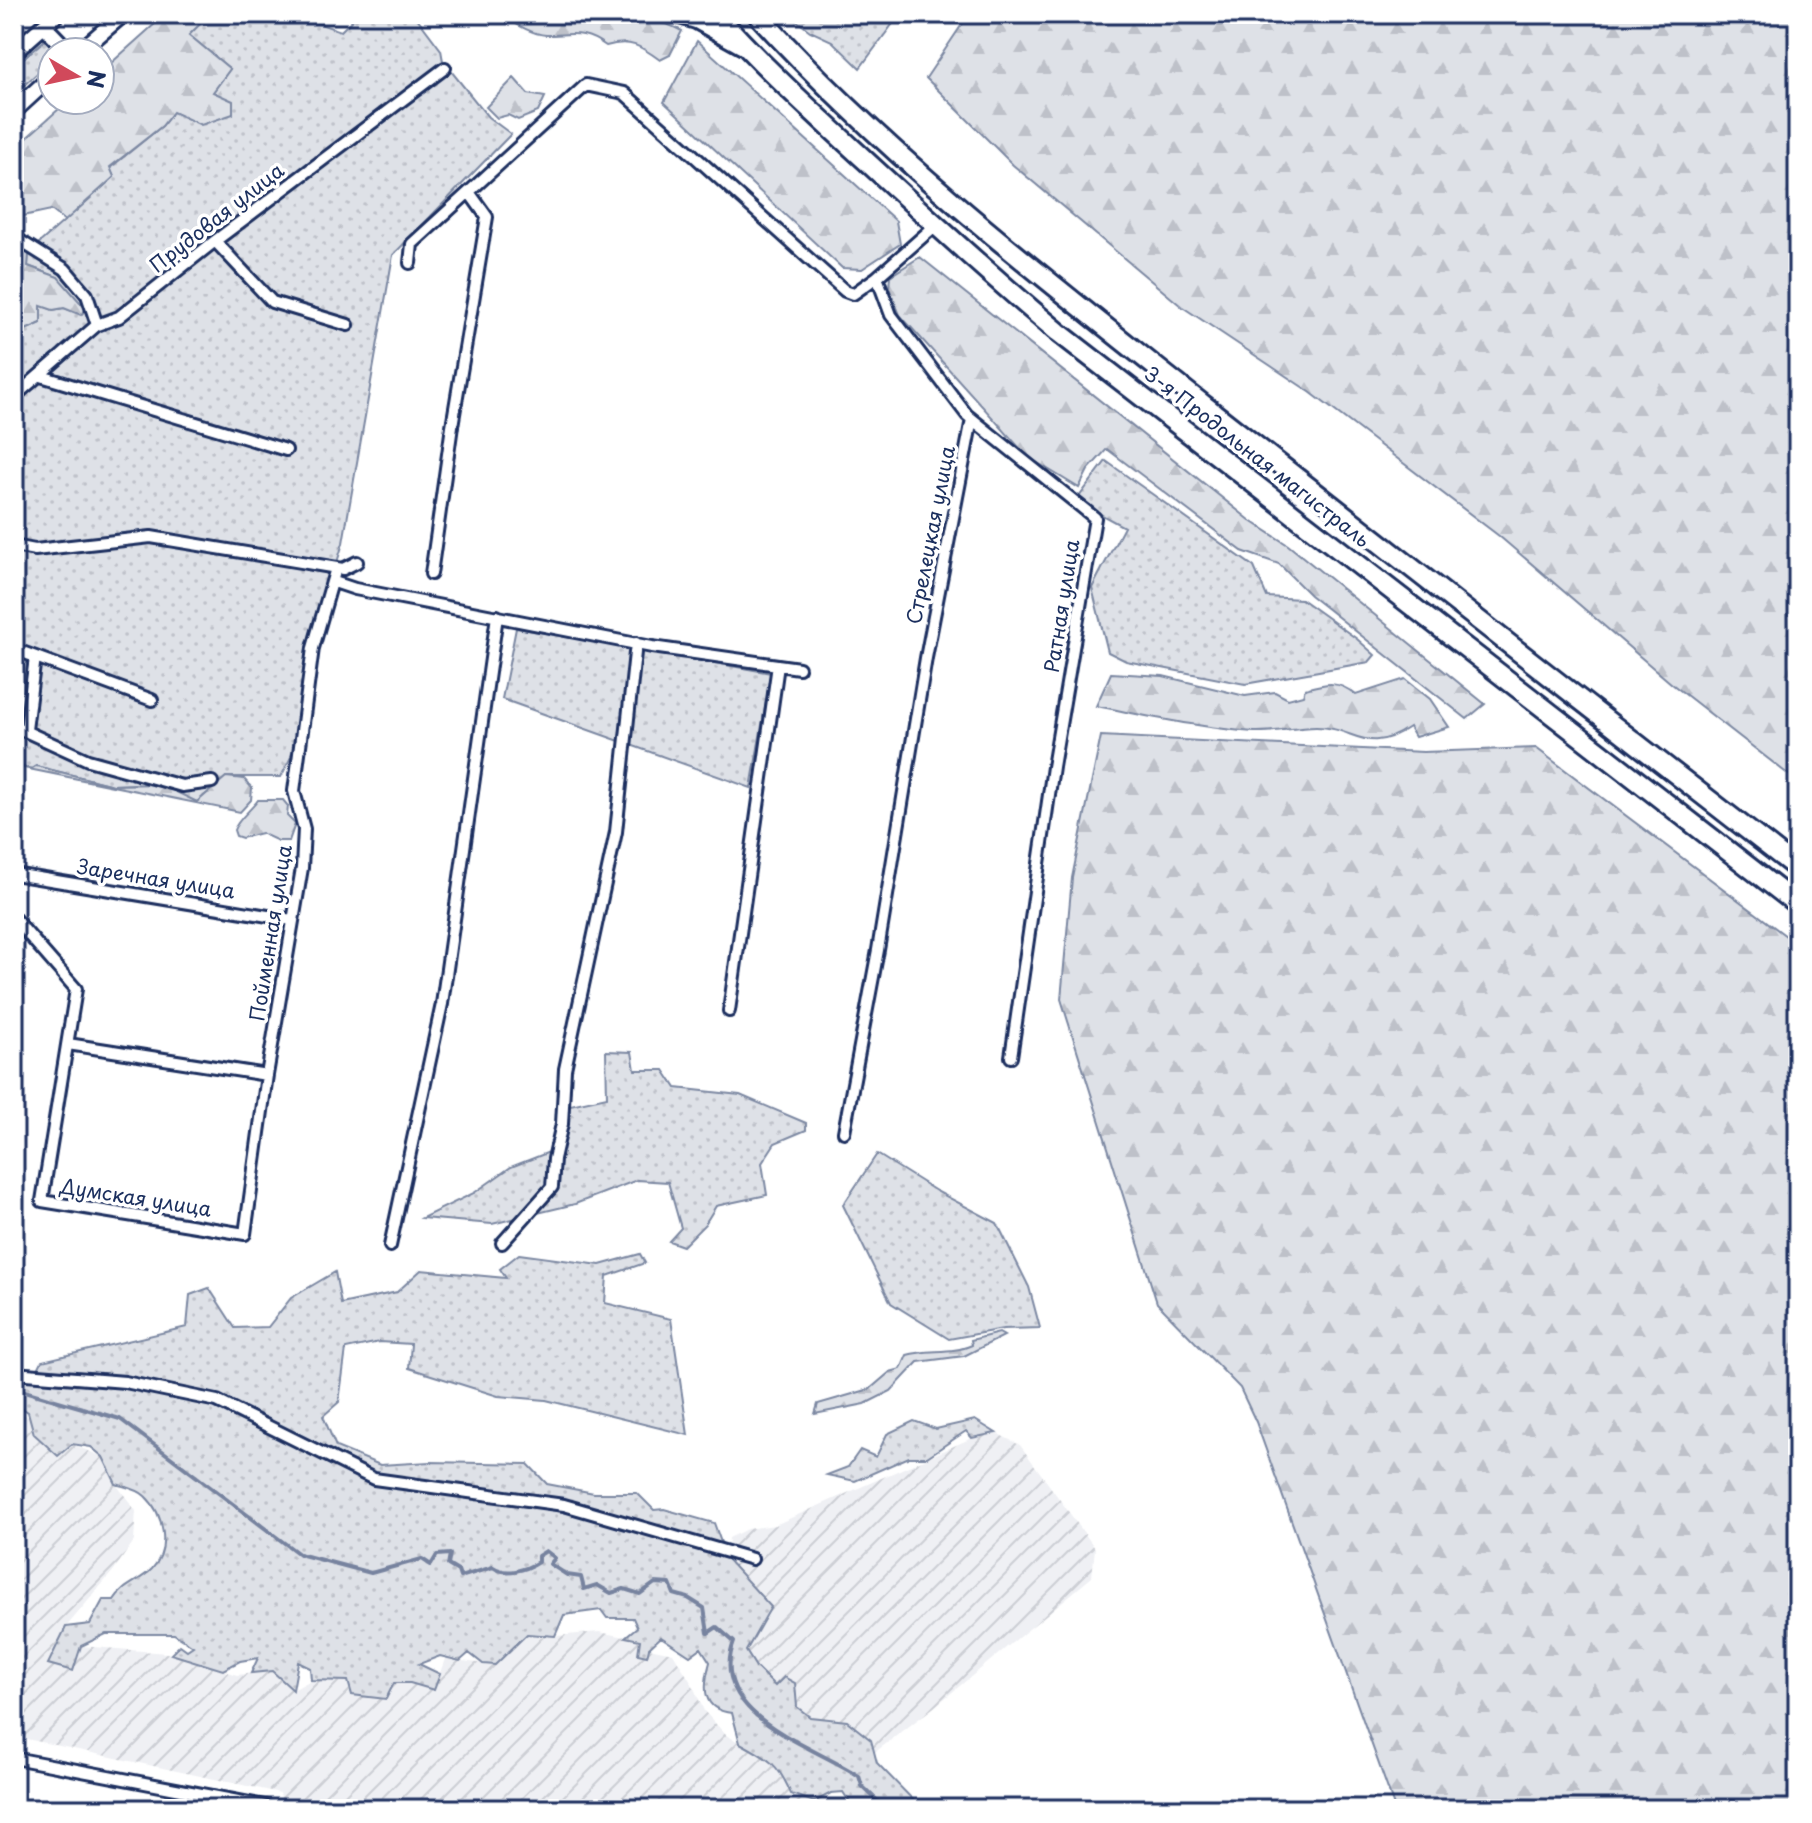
<svg xmlns="http://www.w3.org/2000/svg" width="1812" height="1823" viewBox="0 0 1812 1823" font-family="'Playpen Sans',sans-serif">
<defs>
<pattern id="industrial-furrows" width="10" height="10" patternUnits="userSpaceOnUse" patternTransform="scale(2)"><rect width="10" height="10" fill="#eff0f4"/><path d="M-1 1l2-2M0 10L10 0M9 11l2-2" fill="none" stroke="#ccced4"/></pattern>
<pattern id="green-dots" width="8" height="8" patternUnits="userSpaceOnUse" patternTransform="scale(2)"><rect width="8" height="8" fill="#dee1e7"/><path d="M2 2h.1M6 6h.1" fill="none" stroke="#bec1c9" stroke-width="1.8" stroke-linecap="round"/></pattern>
<pattern id="forest-firs" width="22" height="20" patternUnits="userSpaceOnUse" patternTransform="scale(2)"><rect width="22" height="20" fill="#dee1e7"/><path d="M5 1l3.5 6h-7zM16 11l3.5 6h-7z" fill="#bec1c9"/></pattern>
</defs>
<rect width="100%" height="100%" fill="#fff"/>
<filter id="ink" filterUnits="userSpaceOnUse"><feTurbulence type="fractalNoise" baseFrequency=".0125" numOctaves="2"/><feDisplacementMap in="SourceGraphic" scale="16" xChannelSelector="R" yChannelSelector="G"/><feConvolveMatrix kernelMatrix="1 2 1 2 8 2 1 2 1" color-interpolation-filters="sRGB"/></filter>
<g filter="url(#ink)">
<path fill="url(#industrial-furrows)" d="M14 1409 76 1446 103 1457 116 1484 136 1511 134 1541 114 1570 66 1627 49 1664 73 1671 81 1646 167 1653 237 1675 272 1671 293 1690 311 1680 410 1683 434 1689 445 1659 495 1665 527 1634 546 1637 599 1632 640 1640 638 1654 649 1648 673 1653 692 1684 704 1711 726 1735 769 1759 782 1771 791 1794 814 1802 820 1809H284L280 1793 22 1738 14 1739Z
M996 1433 1020 1445 1095 1548 1092 1577 933 1708 866 1759 797 1707 756 1667 746 1651 727 1559 729 1538 747 1529 775 1525 972 1438Z"/>
<path fill="url(#green-dots)" stroke="#7c88a2" stroke-width="2" d="M210 14H306L311 21 341 31 358 14H414L441 50 443 61 488 117 511 134 393 255 343 543 305 666 294 751 281 777H226L197 802 135 784 113 785 36 766 31 769 14 764V426L19 421 14 414V335L41 323V305L53 310 64 308 81 314 58 277 28 266 29 252 114 177 110 168 162 126 173 112 213 92 230 69 189 35Z
M788 14H900L860 68 832 41 810 31Z
M45 40H50L58 52H52V60L14 94V66Z
M1106 461 1254 567 1267 597 1301 599 1357 639 1375 655 1369 662 1245 684 1126 661 1108 652 1092 588 1124 527 1076 501Z
M516 628 771 673 751 788 502 699Z
M606 1051 632 1052 635 1070H664L676 1088 740 1095 806 1123V1130L775 1143 762 1163 767 1195 716 1206 705 1224 683 1246 669 1241 681 1228 668 1182 637 1180 575 1204 492 1224 422 1218 474 1193 511 1167 557 1149 570 1105 607 1097Z
M877 1154 936 1191 997 1223 1029 1287 1040 1328 1003 1329 949 1339 891 1303 843 1205Z
M519 1254 600 1265 640 1254 645 1263 607 1276 605 1303 671 1319 688 1435 546 1400 498 1396 409 1368 411 1344 379 1342 346 1349 339 1402 323 1416 336 1447 380 1465 430 1462 528 1464 547 1484 594 1493H637L654 1510 664 1509 714 1523 727 1559 771 1607 746 1651 756 1667 775 1686 784 1677 795 1683 797 1707 810 1717 847 1721 871 1740 877 1763 922 1809H854L843 1792 831 1793 814 1802 791 1794C779 1764 768 1758 740 1743L732 1713C701 1710 703 1687 710 1662L701 1648 690 1656 661 1637 649 1648 647 1656 638 1654 640 1640 625 1637 637 1627 633 1618H607L601 1610 564 1615 555 1636 527 1634 495 1665 483 1664 469 1653 460 1661 440 1656 419 1664 440 1674 434 1690 410 1683H394L386 1699 352 1695 348 1681 311 1680 310 1668 298 1662 293 1690 272 1671 251 1673 258 1658 240 1661 223 1670 171 1654 180 1645 187 1650 193 1646 174 1634H106L81 1646 73 1671 48 1664 66 1627 90 1624 103 1600H114C124 1584 139 1582 152 1569 171 1549 164 1514 145 1496 138 1489 125 1487 116 1484L103 1457 91 1447 72 1444 58 1456 34 1434 28 1412 14 1403V1379L32 1381 42 1361 187 1327 190 1295 209 1288 235 1328 268 1327 291 1298 335 1272 341 1304 397 1292 421 1270 506 1278 500 1269Z
M975 1420 996 1433 972 1438 966 1431 927 1457H909L855 1481 827 1475 848 1467 860 1450 876 1457 887 1434 914 1421 936 1429Z"/>
<path fill="url(#forest-firs)" stroke="#7c88a2" stroke-width="2" d="M166 14H210L189 35 230 69 213 92 233 101V114L201 125 173 112 162 126 110 167 114 177 65 221 51 210 14 218V149L69 100H100V73Z
M499 14C534 14 567 15 601 17 630 19 656 17 682 31L670 55 660 60C641 46 630 39 606 46 583 29 572 35 546 35 530 34 513 22 499 14Z
M969 14H1798V782L1672 684 1499 536 1310 392 1181 306 1013 165 926 78Z
M697 41 896 221 900 244 862 269 842 268 664 102Z
M514 78 528 94 545 97 538 112 518 120 508 115 497 118 486 107Z
M14 243 29 252 28 266 58 277 86 309 81 315 64 308 53 310 41 306V323L14 335Z
M920 257 1251 521 1288 545 1485 704 1467 719 1310 595 1279 564 1242 551 1107 449 1088 470 1079 488 1028 457 900 315 889 288 890 276Z
M1111 673 1163 676 1245 696 1275 692 1288 699 1303 695 1305 689C1327 683 1338 680 1356 695L1405 679 1430 699 1449 727 1415 737 1409 727C1366 757 1355 727 1316 727 1295 727 1275 733 1254 732 1201 728 1148 716 1096 706Z
M1101 736 1423 752 1536 748 1798 945V1809H1395L1256 1422 1240 1388 1157 1303 1061 999 1072 878Z
M14 764 31 769 36 766 113 785 160 784 197 802 226 777 244 779 252 788 251 800 240 812 19 767Z
M258 800H283L288 806 287 816 295 824 289 841H278L261 833 242 838 236 836 234 830C238 819 251 810 258 800Z
M999 1333 1004 1336 964 1356 918 1362 891 1391 865 1404 815 1414 818 1404 870 1389 890 1372 901 1369 907 1355C928 1349 953 1354 972 1345L971 1340Z"/>
<g fill="none" stroke-linecap="round" stroke-linejoin="round">
<path stroke="#77839f" stroke-width="4" d="M14 1388 120 1419 299 1554 371 1573 422 1559 431 1565 437 1555 450 1554 448 1565 458 1571 460 1577 493 1567C506 1576 526 1570 538 1562V1556L546 1551 555 1558 550 1564 567 1575 581 1577 584 1589 597 1585 611 1593 624 1589 640 1594 655 1583 670 1584 674 1594 688 1598 704 1608 708 1633 717 1627 734 1642C706 1716 815 1746 859 1776L862 1786 886 1809"/>
<defs>
<path id="street" d="M14 237 65 269 87 295 97 325
M215 241 272 302 348 325
M410 263 412 244 586 85 624 93 845 291 853 294 877 277 936 225
M877 277 891 315 967 415 1095 518 1053 767 1011 1057
M41 376 286 450
M14 397 97 325 119 317 215 241 445 68
M14 546 35 550 151 537 343 569 357 562
M431 574 452 426 487 217 469 192
M334 582 355 589 652 647 799 668
M14 649 152 700
M14 726 88 760 182 786 212 782
M26 730 35 657
M14 874 292 920
M14 918 76 989 42 1201 245 1234 267 1075 302 868 304 829 294 791 313 648 336 568
M729 1011 778 665
M68 1044 267 1075
M844 1132 878 950 926 658 972 419
M502 1243 552 1187 554 1159 562 1124 565 1069 616 832 636 643
M390 1246 442 1004 497 616
M14 1373 125 1382 217 1401 374 1479 564 1505 752 1559
M14 1758 265 1806 266 1809"/>
<path id="secondary" d="M673 14 696 21 741 46
M44 26 69 52
M14 52 57 14
M79 52 123 14
M14 111 52 76"/>
<path id="highway" d="M716 14C762 66 814 113 865 160 929 219 992 277 1058 332L1798 905
M757 14C891 161 1050 283 1205 406 1402 562 1600 715 1798 869"/>
</defs>
<use href="#street" stroke="#1b2f5e" stroke-width="16"/>
<use href="#secondary" stroke="#1b2f5e" stroke-width="20"/>
<use href="#highway" stroke="#1b2f5e" stroke-width="24"/>
<use href="#street" stroke="#fff" stroke-width="10"/>
<use href="#secondary" stroke="#fff" stroke-width="14"/>
<use href="#highway" stroke="#fff" stroke-width="18"/>
</g>
</g>
<g text-anchor="middle" stroke-width="7" stroke-linejoin="round" paint-order="stroke">
<g font-size="20" fill="#1b2f5e" stroke="#fff">
<text transform="translate(217 218) rotate(-38)" y="7">Прудовая улица</text>
<text transform="translate(1257 457) rotate(38)" y="7">3-я Продольная магистраль</text>
<text transform="translate(931 535) rotate(-79)" y="7">Стрелецкая улица</text>
<text transform="translate(1062 606) rotate(-81)" y="7">Ратная улица</text>
<text transform="translate(156 879) rotate(9)" y="7">Заречная улица</text>
<text transform="translate(271 933) rotate(-81)" y="7">Пойменная улица</text>
<text transform="translate(136 1198) rotate(9)" y="7">Думская улица</text>
</g>
</g>
<rect width="1812" height="1823" fill="none" stroke="#fff" stroke-width="48"/>
<rect x="24" y="24" width="1764" height="1775" fill="none" stroke="#1b2f5e" stroke-width="3" filter="url(#ink)"/>
<g transform="translate(76 76) rotate(99)"><circle r="38" fill="#ffffff" stroke="#a4acbf" stroke-width="2"/>
<path d="M0-6L14 30L0 20L-14 30Z" fill="#d1495b"/>
<text y="-12" font-size="22" font-weight="bold" text-anchor="middle" fill="#1b2f5e">N</text>
</g>
</svg>
